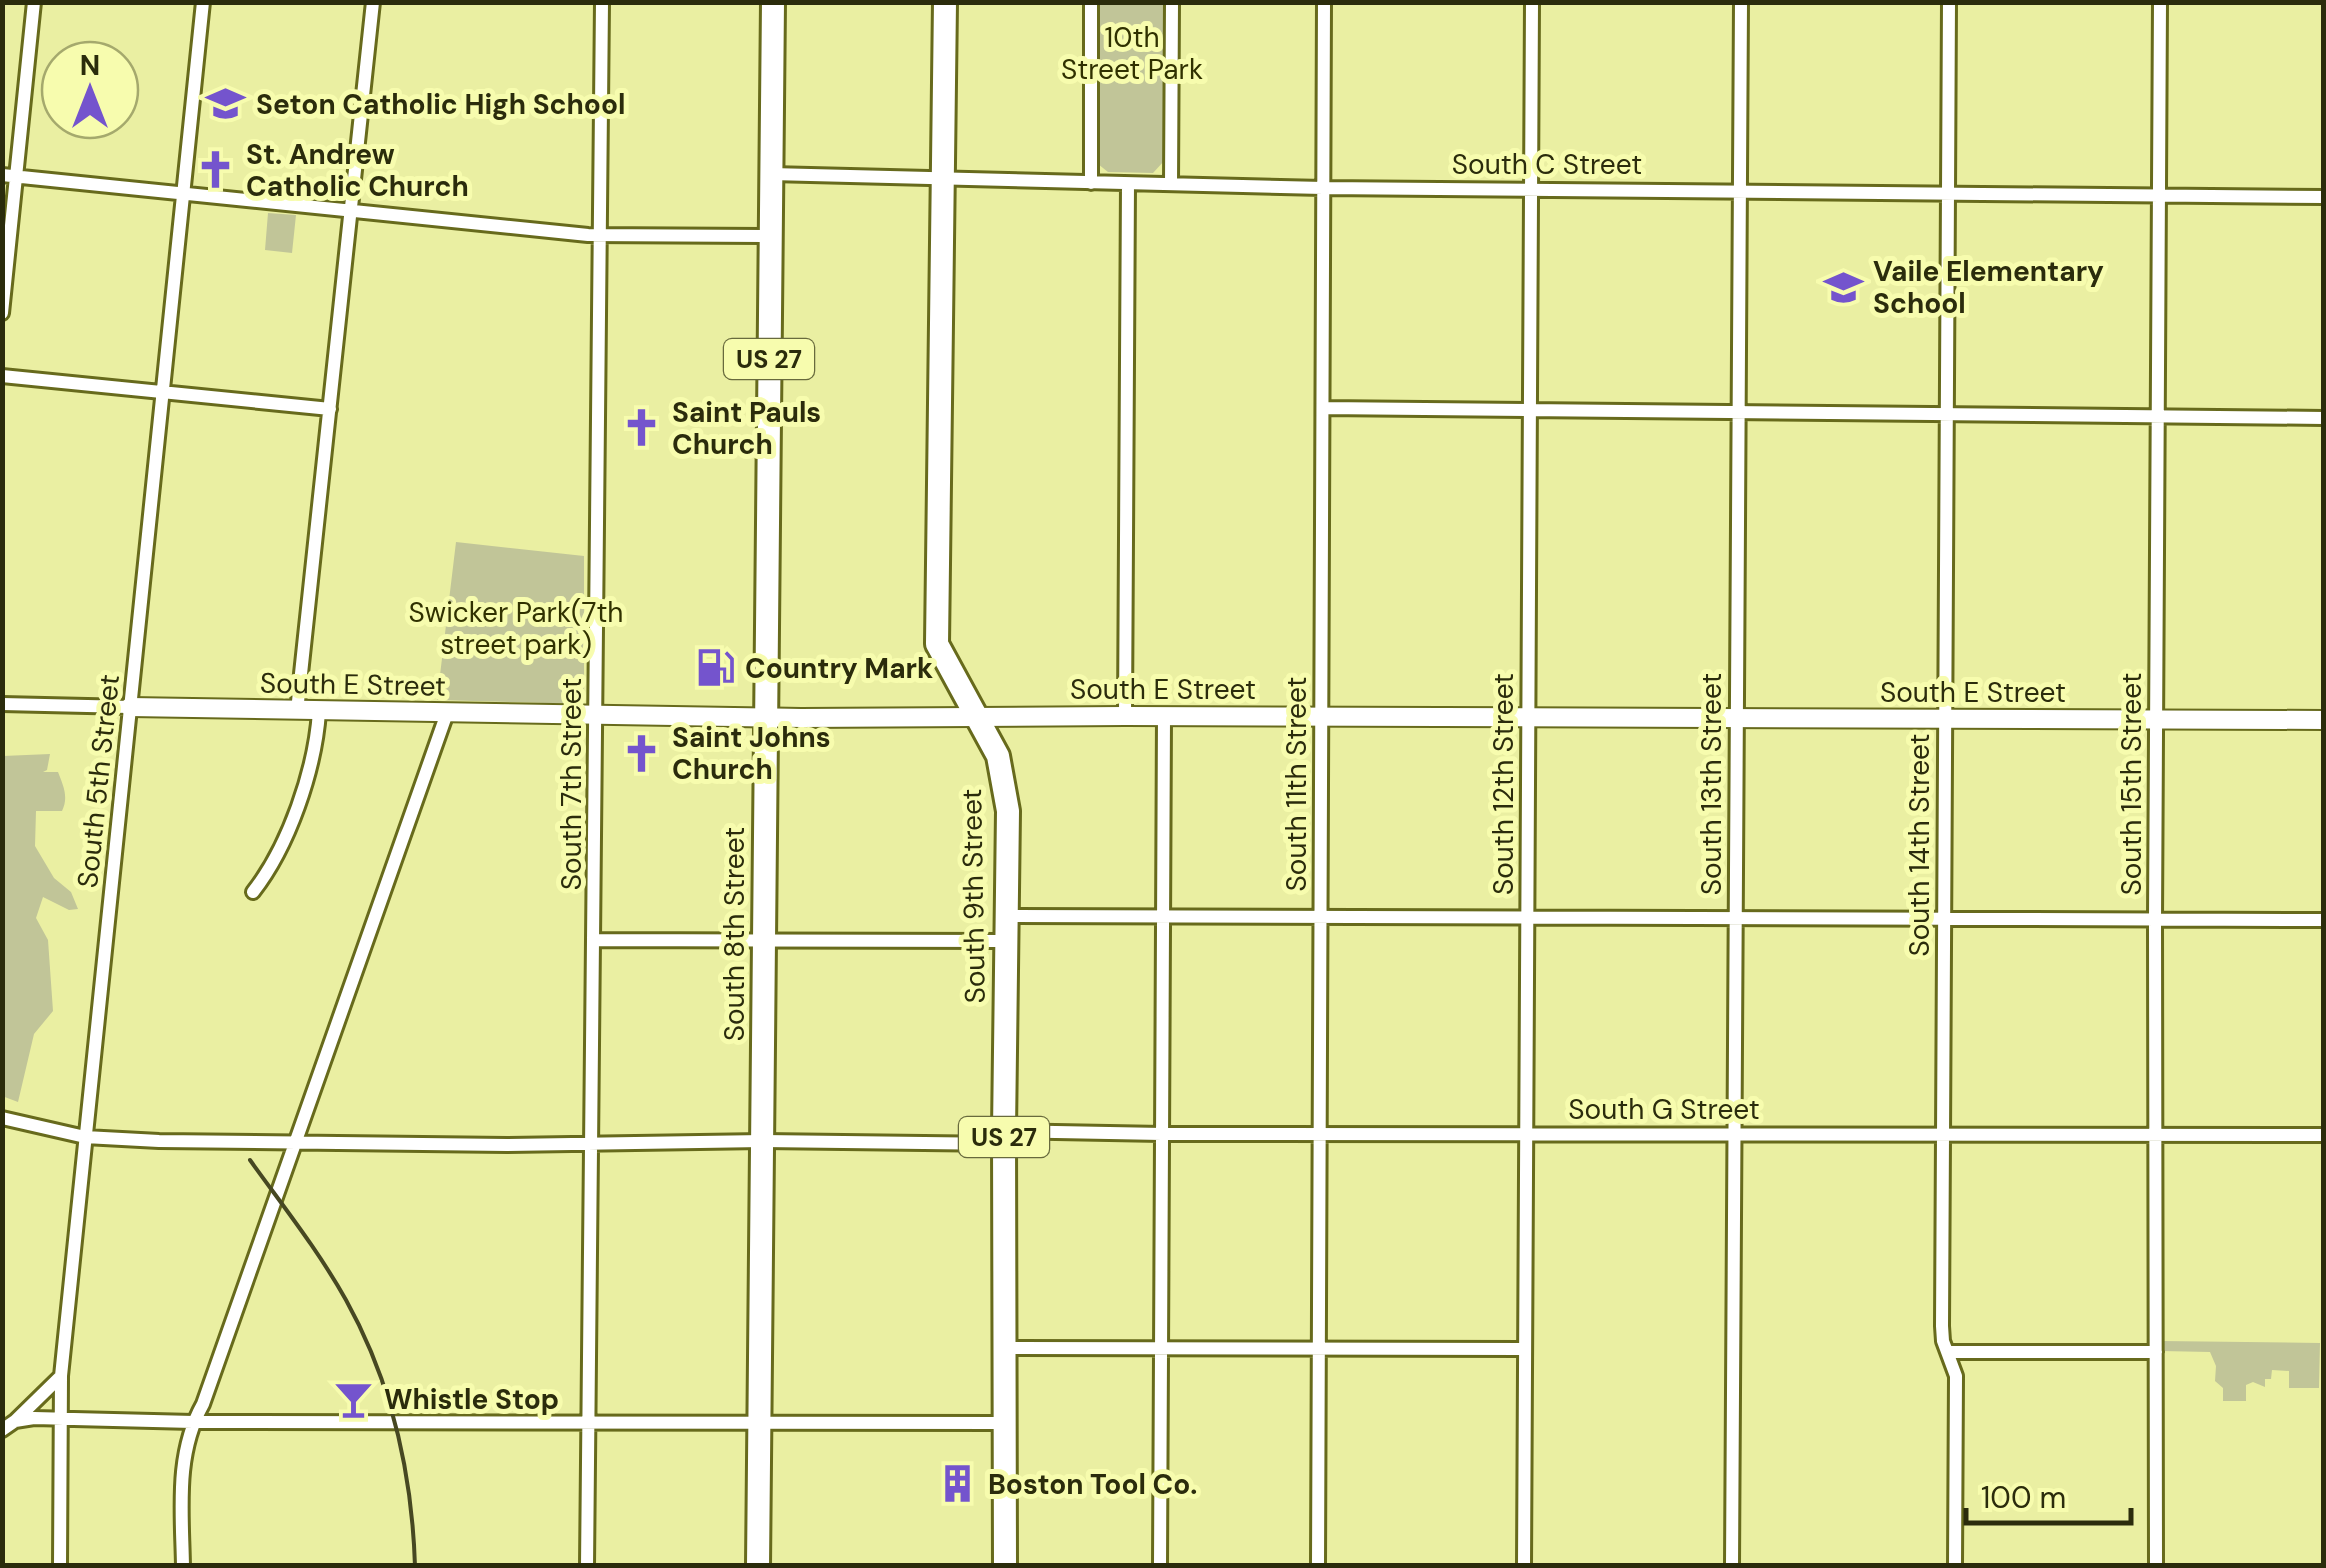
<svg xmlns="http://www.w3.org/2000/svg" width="2326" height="1568" viewBox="0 0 2326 1568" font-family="'DM Sans',sans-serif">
<rect width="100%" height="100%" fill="#eaefa2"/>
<path fill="#c1c598" d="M1098 3H1165L1164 161 1153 173 1108 172 1098 164Z
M268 213 296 215 292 253 265 250Z
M456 542 584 556V704L437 700Z
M50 754 47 770 43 772H58C63 785 69 797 62 811H36L35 846 54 878 71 892 78 909 69 910 43 897 36 918 48 940 53 1011 34 1034 18 1102 2 1096 3 756Z
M2161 1341 2320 1343 2319 1388H2289V1371L2272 1370 2271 1379H2265V1387L2253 1382 2246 1385V1401H2223V1388L2215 1381 2216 1366 2210 1352 2161 1351Z"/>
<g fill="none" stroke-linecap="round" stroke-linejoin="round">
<defs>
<path id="street" d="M1949 2 1942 1326 1943 1341 1956 1376 1955 1566
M771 174 1323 188 2324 197
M2 175 588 235 770 236
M1091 183V2
M1171 184 1172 2
M2 313 34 2
M2 376 330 409
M1323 408 2324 418
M2 704 130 707
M297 711 373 2
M1125 716 1128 184
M253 892C289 846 315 770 319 712
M1006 916 2324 920
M595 940 1006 941
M2 1118 85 1137 159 1141 507 1145 763 1141 1004 1144
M1004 1131 1162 1134 2324 1135
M1007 1348 1524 1349
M1947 1352H2156
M16 1420 61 1376
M2 1430 15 1421 34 1418 193 1422 1006 1423
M60 1566 61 1376 203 2
M183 1566C182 1510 175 1454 203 1404L447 713
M587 1566 602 2
M1160 1566 1164 717
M1318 1566 1324 2
M1524 1566 1532 2
M1732 1566 1741 2
M2156 1566 2155 919 2160 2"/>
<path id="secondary" d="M130 707 801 718 1125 716 2324 720"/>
<path id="highway" d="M945 2 937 644 998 756 1008 811 1004 1131 1005 1566
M758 1566 773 2"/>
</defs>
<use href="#street" stroke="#676a1c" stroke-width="18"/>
<use href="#secondary" stroke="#676a1c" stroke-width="22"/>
<use href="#highway" stroke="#676a1c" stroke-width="28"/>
<use href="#street" stroke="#fff" stroke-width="12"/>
<use href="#secondary" stroke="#fff" stroke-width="18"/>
<use href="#highway" stroke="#fff" stroke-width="22"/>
<path stroke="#474822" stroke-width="4" d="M250 1160C283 1206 318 1250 346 1300 391 1381 412 1473 415 1566"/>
</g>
<defs>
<symbol id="school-bare" viewBox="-9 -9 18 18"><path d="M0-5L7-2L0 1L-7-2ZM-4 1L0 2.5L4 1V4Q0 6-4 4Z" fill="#7454cd" stroke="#f7fcae" stroke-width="2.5" paint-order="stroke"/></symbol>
<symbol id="church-bare" viewBox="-9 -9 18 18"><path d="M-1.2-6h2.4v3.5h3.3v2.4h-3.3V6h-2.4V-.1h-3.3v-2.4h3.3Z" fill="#7454cd" stroke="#f7fcae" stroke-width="2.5" paint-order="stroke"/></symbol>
<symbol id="fuel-bare" viewBox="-9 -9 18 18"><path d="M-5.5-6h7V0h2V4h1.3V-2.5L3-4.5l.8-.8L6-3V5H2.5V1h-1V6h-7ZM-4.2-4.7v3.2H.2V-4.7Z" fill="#7454cd" stroke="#f7fcae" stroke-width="2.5" paint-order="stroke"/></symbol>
<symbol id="bar-bare" viewBox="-9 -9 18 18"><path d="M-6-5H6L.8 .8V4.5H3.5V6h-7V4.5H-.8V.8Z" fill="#7454cd" stroke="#f7fcae" stroke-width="2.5" paint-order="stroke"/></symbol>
<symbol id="building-bare" viewBox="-9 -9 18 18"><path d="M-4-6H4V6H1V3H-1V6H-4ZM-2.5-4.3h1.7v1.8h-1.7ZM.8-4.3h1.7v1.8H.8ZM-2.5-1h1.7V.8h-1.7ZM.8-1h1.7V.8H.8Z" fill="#7454cd" stroke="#f7fcae" stroke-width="2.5" paint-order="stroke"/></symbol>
</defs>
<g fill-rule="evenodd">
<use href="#school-bare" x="198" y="76" width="55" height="55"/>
<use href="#church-bare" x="188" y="142" width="55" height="55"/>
<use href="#school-bare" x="1816" y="260" width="55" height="55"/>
<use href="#church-bare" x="614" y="400" width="55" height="55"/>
<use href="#fuel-bare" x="688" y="640" width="55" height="55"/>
<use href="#church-bare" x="614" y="726" width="55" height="55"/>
<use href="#bar-bare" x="326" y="1372" width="55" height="55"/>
<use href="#building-bare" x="930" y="1456" width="55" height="55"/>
</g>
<g text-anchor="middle" stroke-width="10" stroke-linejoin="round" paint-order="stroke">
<g fill="#f7fcae" stroke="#686a3d" stroke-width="2.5">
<rect x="724" y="339" width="90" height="40" rx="8"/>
<rect x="959" y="1117" width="90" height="40" rx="8"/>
</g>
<g font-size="25" font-weight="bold" fill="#2b2c0c">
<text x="769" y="368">US 27</text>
<text x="1004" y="1146">US 27</text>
</g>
<g font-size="28" fill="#303100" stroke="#f7fcae">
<text x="1132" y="47">10th<tspan x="1132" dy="32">Street Park</tspan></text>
<text x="516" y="622">Swicker Park(7th<tspan x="516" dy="32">street park)</tspan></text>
</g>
<g font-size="28" font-weight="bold" fill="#2b2c0c" stroke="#f7fcae" text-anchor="start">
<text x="256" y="114">Seton Catholic High School</text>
<text x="246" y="164">St. Andrew<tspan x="246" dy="32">Catholic Church</tspan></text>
<text x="1873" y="281">Vaile Elementary<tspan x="1873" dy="32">School</tspan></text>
<text x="672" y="422">Saint Pauls<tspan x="672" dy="32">Church</tspan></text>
<text x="745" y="678">Country Mark</text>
<text x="672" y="747">Saint Johns<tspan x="672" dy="32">Church</tspan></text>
<text x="384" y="1409">Whistle Stop</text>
<text x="988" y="1494">Boston Tool Co.</text>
</g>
<g font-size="28" fill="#2b2c0c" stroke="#f7fcae">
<text x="1547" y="174">South C Street</text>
<text transform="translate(353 684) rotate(1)" y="10">South E Street</text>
<text x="1163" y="699">South E Street</text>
<text x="1973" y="702">South E Street</text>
<text transform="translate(98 781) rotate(-84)" y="10">South 5th Street</text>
<text transform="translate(571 784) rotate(-90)" y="10">South 7th Street</text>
<text transform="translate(1296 784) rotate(-90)" y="10">South 11th Street</text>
<text transform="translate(1503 784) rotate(-90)" y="10">South 12th Street</text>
<text transform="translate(1711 784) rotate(-90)" y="10">South 13th Street</text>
<text transform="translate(2131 784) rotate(-90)" y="10">South 15th Street</text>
<text transform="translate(1919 845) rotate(-90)" y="10">South 14th Street</text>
<text transform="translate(973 896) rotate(-91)" y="10">South 9th Street</text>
<text transform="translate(734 934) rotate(-90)" y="10">South 8th Street</text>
<text x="1664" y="1119">South G Street</text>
</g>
</g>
<rect width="2326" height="1568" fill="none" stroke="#2b2c0c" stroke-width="10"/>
<g transform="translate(90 90)"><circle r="48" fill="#f7fcae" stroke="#a5a96d" stroke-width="2.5"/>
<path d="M0-8L18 38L0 25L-18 38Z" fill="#7454cd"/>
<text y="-15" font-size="28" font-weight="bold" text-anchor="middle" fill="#2b2c0c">N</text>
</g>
<path d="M1966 1508v15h165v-15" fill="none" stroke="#2b2c0c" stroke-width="5"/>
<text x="1981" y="1508" font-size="30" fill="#2b2c0c" stroke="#f7fcae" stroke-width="8" paint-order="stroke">100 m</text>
</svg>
